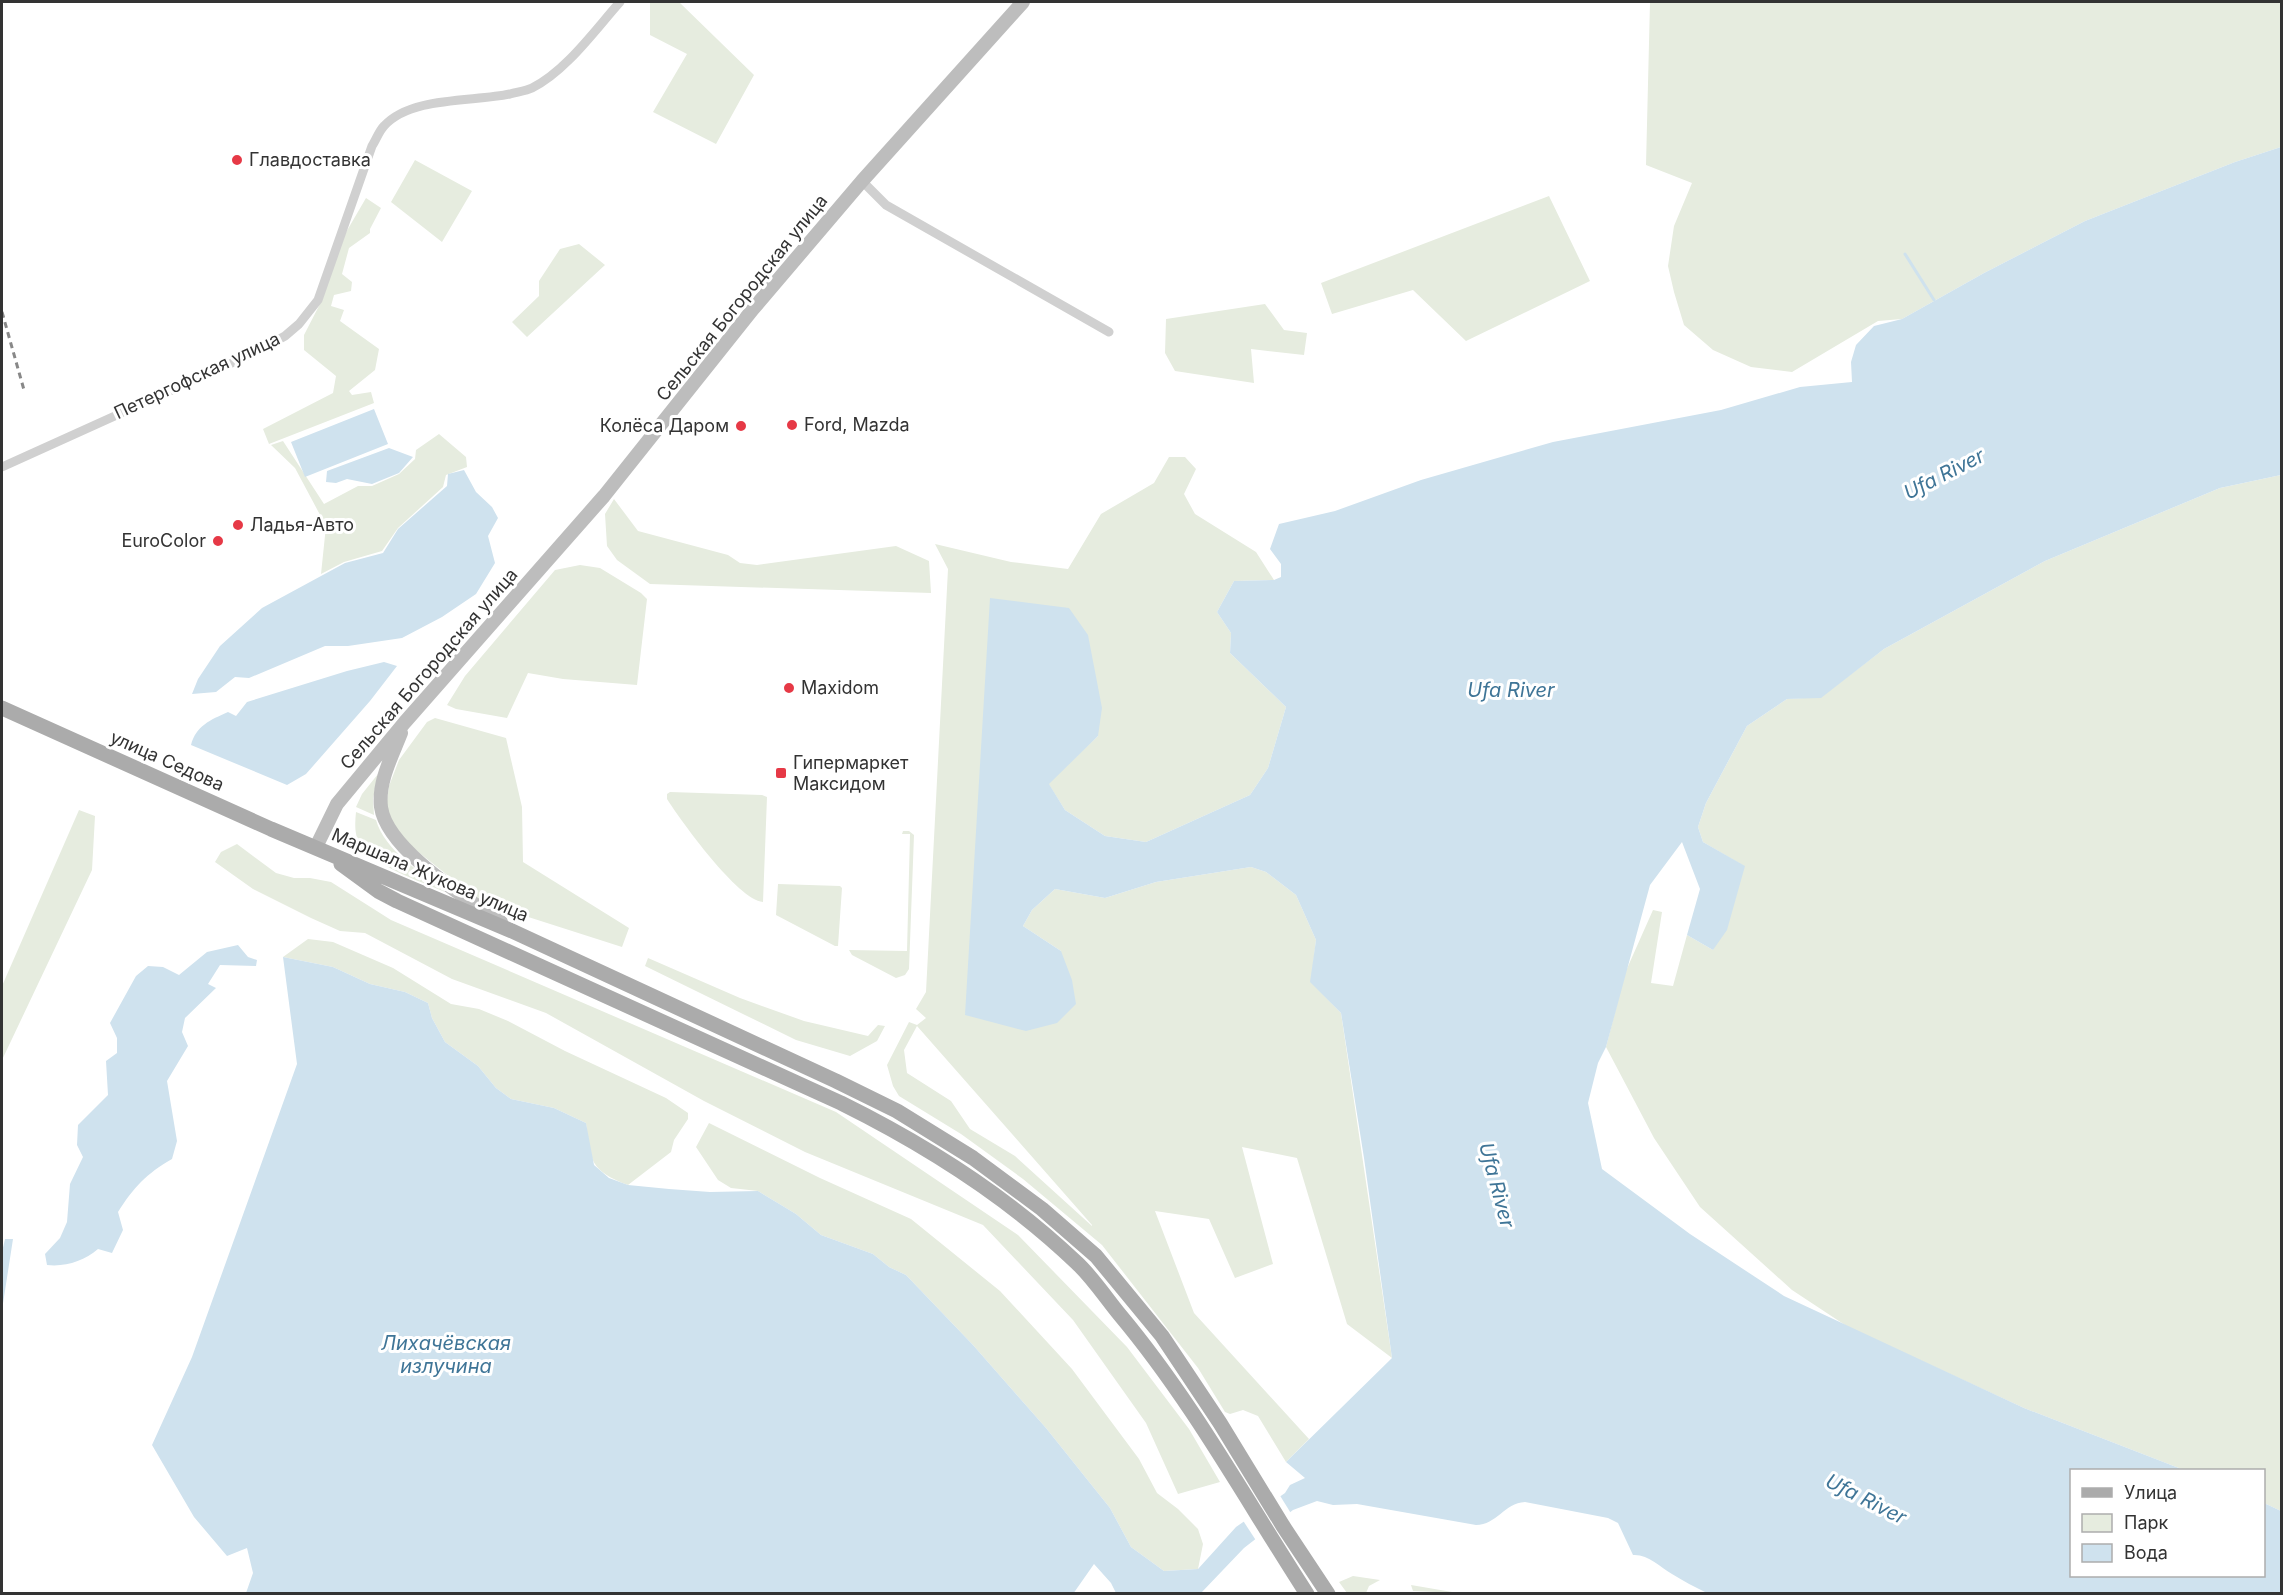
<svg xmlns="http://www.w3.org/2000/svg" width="2283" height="1595" viewBox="0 0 2283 1595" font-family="Inter,sans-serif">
<rect width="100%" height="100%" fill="#fff"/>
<path fill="#e6ecdf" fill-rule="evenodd" d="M650 2H679L754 75 716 144 653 112 687 54 650 35Z
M1650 2H2281V147L2235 162 2085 221 1984 273 1902 319 1878 321 1792 372 1751 367 1713 350 1684 325 1674 292 1668 266 1674 226 1692 183 1646 165Z
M415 160 472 191 442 242 391 202Z
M1549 196 1590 281 1466 341 1413 290 1332 314 1321 283Z
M366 198 381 208 370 229V233L349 248 342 274 352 282 351 291 334 295 331 306 344 310 340 321 379 349 375 370 349 391 352 395 371 392 374 403 269 444 263 429 333 393 336 376 304 350V335L321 302 345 234Z
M579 244 605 265 527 337 512 322 539 296V281L560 249Z
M1265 304 1284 330 1307 333 1304 355 1251 349 1254 383 1175 371 1165 353 1166 319Z
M439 434 466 457 467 467 446 475 443 487 398 528 382 551 344 562 321 574 326 526 295 468 271 445 283 441 324 504 358 486H372L399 474 415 459 416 450Z
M1169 457H1185L1196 469 1184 494 1195 514 1256 552 1274 580 1234 581 1217 612 1231 633 1230 653 1286 707 1268 768 1250 795 1146 842 1105 836 1065 810 1048 783 1098 736 1087 635 965 1015 1061 951 1023 926 1032 910 1055 889 1105 898 1156 882 1251 867 1266 872 1296 895 1316 940 1311 982 1341 1013 1392 1358 1347 1324 1297 1158 1242 1147 1273 1264 1235 1278 1209 1219 1155 1211 1194 1313 1309 1439 1286 1462 1258 1416 1243 1410 1230 1414 1225 1412 1198 1368 1102 1245 1023 1179 961 1134 899 1096 893 1086 887 1065 909 1022 917 1025 926 1018 916 1009 926 992 948 569 935 544 1011 562 1068 569 1101 514 1154 483ZM917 1026 1092 1225V1226L1015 1156 970 1129 951 1101 907 1073 904 1050Z
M2281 475V1511L2264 1503V1470H2184L2024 1408 1848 1327 1792 1290 1700 1207 1654 1138 1606 1047 1625 973 1653 910 1662 912 1651 983 1673 986 1687 935 1713 950 1744 866 1703 842 1698 827 1706 803 1747 726 1787 699 1821 697 1884 649 2045 561 2220 488Z
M614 499 638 531 728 555 740 563 757 565 896 546 929 561 931 593 650 584 617 560 607 546 605 514Z
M580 565 600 568 641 593 647 599 637 685 563 679 528 673 507 718 456 709 447 705 465 676 555 570Z
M435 718 506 738 522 807 523 862 629 928 622 947 481 902 397 835 386 808 389 786 399 760 427 722Z
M378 774 373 799 374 815 356 807 362 794Z
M670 792 762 795 767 797 763 902C738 900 681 821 667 799V794Z
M79 810 95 816 92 870 2 1060V986Z
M356 812 376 820C385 851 421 872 445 892 418 880 377 868 360 844 354 835 355 822 356 812Z
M903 831H909L914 835 909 969 905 975 896 978 852 955 849 950 907 951 910 834H902Z
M237 844 276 873 294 878H310L331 882 391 920 836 1112 1018 1235 1127 1347 1189 1429 1220 1482 1178 1494 1146 1423 1073 1320 983 1225 805 1152 704 1101 546 1013 452 979 365 933 340 931 311 918 253 889 215 862 221 852Z
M778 884 840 886 842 888 838 946H835L776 915Z
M308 939 333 942 393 968 451 1004 479 1009 508 1021 565 1051 666 1098 688 1113V1119L674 1140 671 1152 628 1185C590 1171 590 1160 586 1123L554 1108 511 1099 496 1088 478 1066 445 1042 432 1018 428 1003 405 992 370 984 333 967 283 957Z
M648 958 740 998 804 1021 868 1036 878 1025 885 1026 877 1041 850 1056 796 1040 645 966Z
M709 1123 820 1178 911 1219 1000 1291 1072 1369 1139 1459 1157 1493 1178 1509 1198 1529 1203 1544 1198 1569 1164 1571 1131 1547 1110 1508 1046 1428 973 1345 906 1275 889 1267 873 1254 821 1235 796 1214 758 1191 731 1188 718 1180 696 1147Z
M1353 1576 1380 1580 1369 1586 1366 1593H1347L1339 1582Z
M1411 1585 1458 1593H1459L1413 1591Z"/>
<path fill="#cfe2ee" d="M2281 147V475L2220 488 2045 561 1884 649 1821 698 1787 699 1747 726 1706 803 1698 827 1703 842 1745 866 1727 930 1713 950 1687 935 1700 889 1682 842 1650 885 1606 1047 1598 1063 1588 1103 1602 1169 1690 1234 1784 1296 2024 1408 2184 1470H2072V1576H2264V1503L2281 1511V1593H1707C1695 1587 1683 1581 1672 1574 1660 1567 1648 1554 1633 1555L1618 1523 1608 1518 1525 1502C1504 1503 1497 1525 1476 1525L1357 1504 1333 1505 1317 1501 1293 1510 1244 1548 1201 1593H1116L1111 1583 1094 1564 1073 1594 246 1593 253 1573 247 1548 227 1556 194 1517 152 1445 192 1357 297 1064 283 957 333 967 370 984 405 992 428 1003 432 1018 445 1042 478 1066 496 1088 511 1099 554 1108 586 1123 594 1165 609 1178 628 1185 669 1189 710 1192 758 1191 796 1214 821 1235 873 1254 889 1267 906 1275 973 1345 1046 1428 1110 1508 1131 1547 1164 1571 1198 1569 1236 1527 1285 1493 1290 1485 1305 1478 1286 1462 1392 1358 1364 1158 1341 1013 1310 982 1316 940 1296 895 1266 872 1251 867 1156 882 1105 898 1055 889 1032 910 1023 926 1061 951 1072 980 1076 1004 1057 1023 1026 1031 965 1015 990 598 1069 608 1088 635 1102 708 1098 736 1049 784 1065 810 1105 836 1146 842 1250 795 1268 768 1286 707 1230 653 1231 633 1217 612 1234 581 1274 580 1281 577V564L1270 549 1279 524 1335 511 1421 480 1553 442 1721 410 1800 387 1852 382 1851 362 1856 345 1874 326 1902 319 1984 273 2085 221 2235 162Z
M374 409 388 444 305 477 291 442Z
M389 448 413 457 399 473 372 484 347 479 336 483 326 482 327 471Z
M464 470 476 492 492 507 498 518 488 536 495 563 476 594 442 617 402 638 348 646H325L249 678 235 677 216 692 192 694 198 679 220 646 262 608 345 563 383 553 398 529 447 486 448 474Z
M384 662 397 666 370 701 306 774 287 785 191 745C196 726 210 720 228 712L236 716 247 702 347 671Z
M238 945 248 957 257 960 256 966 220 965 208 984 216 988 185 1018 182 1032 188 1046 167 1081 177 1141 172 1159C146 1174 134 1187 118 1212L123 1230 112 1253 98 1249C84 1261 66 1267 47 1265L45 1254 60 1238 67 1222 70 1184 83 1157 77 1145 78 1125 108 1095 106 1061 117 1053V1038L110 1023 136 976 148 966 163 967 179 975 207 952Z
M5 1239H13L2 1310V1252Z"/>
<path fill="#fff" d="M1279 1494 1292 1515 1257 1542 1242 1519Z"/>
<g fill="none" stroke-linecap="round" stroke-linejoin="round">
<path stroke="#cfe2ee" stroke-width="3" d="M1905 254 1934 300"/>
<path stroke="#d0d0d0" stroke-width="9" d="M862 181 886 205 1109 332
M2 467 254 353 285 336 299 324 318 300 372 146C376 140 379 131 384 126 411 96 474 102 510 94 517 92 526 91 532 88 566 71 595 30 620 2"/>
<path stroke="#bdbdbd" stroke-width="14" d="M401 733C392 756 378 782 381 807 387 850 467 898 501 922
M316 847 337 804 405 722 604 496 753 309 862 181 1023 2"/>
<path stroke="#ababab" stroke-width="15" d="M2 708 271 829 512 931 836 1081 897 1111 973 1158 1042 1209 1096 1256 1162 1336 1220 1423 1283 1526 1328 1594
M341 864 378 891 397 901 841 1103C926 1145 1008 1197 1077 1263 1093 1278 1106 1298 1120 1315 1192 1401 1246 1500 1307 1594"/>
<path stroke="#888" stroke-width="3" stroke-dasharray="6 4.5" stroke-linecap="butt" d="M2 312 24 390"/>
</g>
<g fill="#e63946" stroke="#fff" stroke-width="2">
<circle cx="237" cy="160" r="6"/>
<circle cx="792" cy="425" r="6"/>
<circle cx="741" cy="426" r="6"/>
<circle cx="238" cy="525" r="6"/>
<circle cx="218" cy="541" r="6"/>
<circle cx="789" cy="688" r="6"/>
<rect x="775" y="767" width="12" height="12" rx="3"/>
</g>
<g text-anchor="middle" stroke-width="6" stroke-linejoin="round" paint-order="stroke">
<g font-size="18" fill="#333" stroke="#fff" text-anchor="start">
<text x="249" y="166">Главдоставка</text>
<text x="804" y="431">Ford, Mazda</text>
<text x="729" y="432" text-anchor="end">Колёса Даром</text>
<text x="250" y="531">Ладья-Авто</text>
<text x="206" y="547" text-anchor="end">EuroColor</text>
<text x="801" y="694">Maxidom</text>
<text x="793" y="769">Гипермаркет<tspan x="793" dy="21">Максидом</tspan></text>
</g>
<g font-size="18" fill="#333" stroke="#fff">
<text transform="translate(742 298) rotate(-51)" y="6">Сельская Богородская улица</text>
<text transform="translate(197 376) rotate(-25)" y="6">Петергофская улица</text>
<text transform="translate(429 669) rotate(-49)" y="6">Сельская Богородская улица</text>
<text transform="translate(167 761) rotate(24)" y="6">улица Седова</text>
<text transform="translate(430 875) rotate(23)" y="6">Маршала Жукова улица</text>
</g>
<g font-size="20" font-style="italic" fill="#3f7597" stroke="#fff">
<text transform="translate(1944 474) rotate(-27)" y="7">Ufa River</text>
<text x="1511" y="697">Ufa River</text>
<text transform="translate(1497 1185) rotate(75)" y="7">Ufa River</text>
<text x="446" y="1350">Лихачёвская<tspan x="446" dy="23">излучина</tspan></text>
<text transform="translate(1866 1499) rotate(27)" y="7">Ufa River</text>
</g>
</g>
<rect width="2283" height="1595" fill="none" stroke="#333333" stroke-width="6"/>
<rect x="2070" y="1469" width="195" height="108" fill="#ffffff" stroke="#adadad" stroke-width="1.5"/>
<rect x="2082" y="1488" width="30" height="9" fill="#ababab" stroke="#adadad" stroke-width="1.5"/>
<text x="2124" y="1499" font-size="18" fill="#333333">Улица</text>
<rect x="2082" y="1514" width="30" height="18" fill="#e6ecdf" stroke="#adadad" stroke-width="1.5"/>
<text x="2124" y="1529" font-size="18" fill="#333333">Парк</text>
<rect x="2082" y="1544" width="30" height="18" fill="#cfe2ee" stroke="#adadad" stroke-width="1.5"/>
<text x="2124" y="1559" font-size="18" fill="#333333">Вода</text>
</svg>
